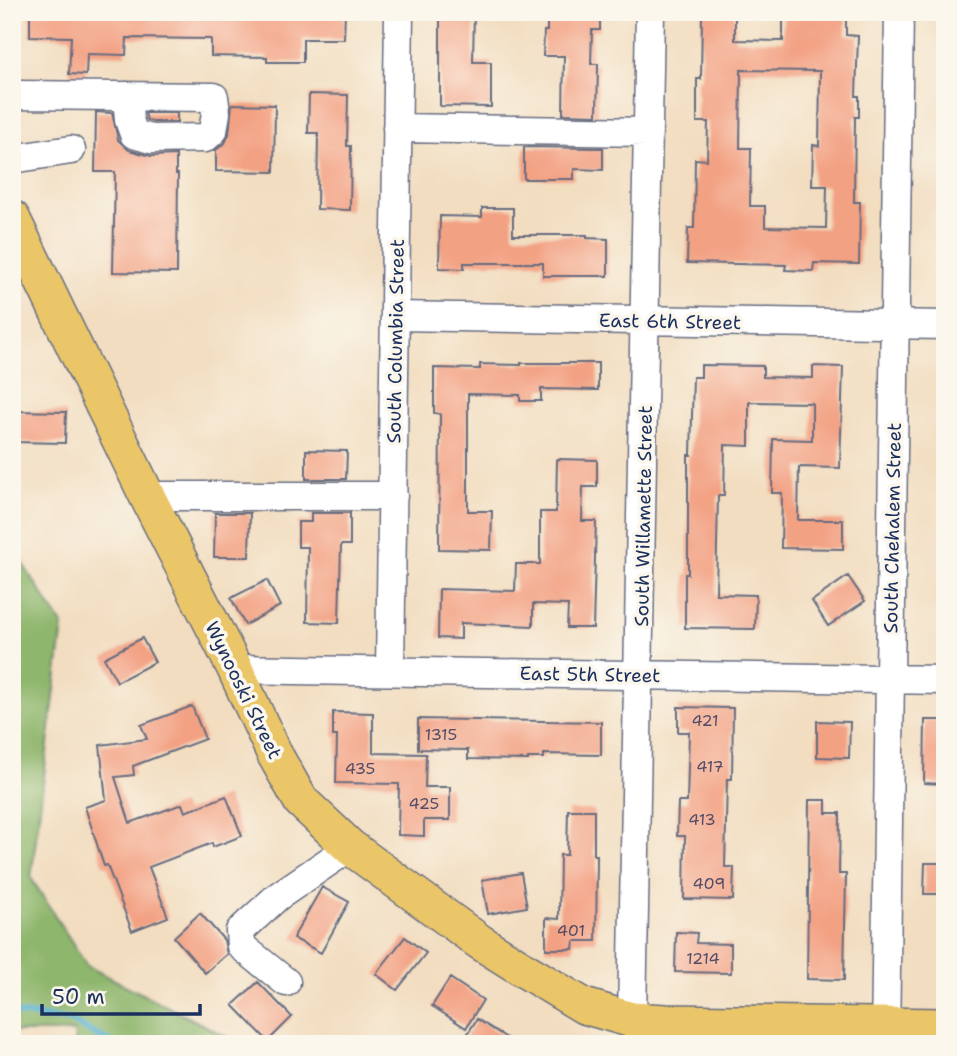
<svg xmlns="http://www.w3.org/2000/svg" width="957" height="1056" viewBox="0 0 957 1056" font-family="'Shantell Sans',sans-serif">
<rect width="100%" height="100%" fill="#fbf7ec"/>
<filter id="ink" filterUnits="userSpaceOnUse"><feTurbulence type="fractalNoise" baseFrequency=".0143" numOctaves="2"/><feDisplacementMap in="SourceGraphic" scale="14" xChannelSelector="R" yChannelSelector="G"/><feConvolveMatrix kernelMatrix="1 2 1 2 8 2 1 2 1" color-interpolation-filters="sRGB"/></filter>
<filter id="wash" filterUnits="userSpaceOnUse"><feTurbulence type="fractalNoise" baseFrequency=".00686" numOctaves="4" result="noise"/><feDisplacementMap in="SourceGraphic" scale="28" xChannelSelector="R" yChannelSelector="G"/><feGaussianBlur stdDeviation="1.57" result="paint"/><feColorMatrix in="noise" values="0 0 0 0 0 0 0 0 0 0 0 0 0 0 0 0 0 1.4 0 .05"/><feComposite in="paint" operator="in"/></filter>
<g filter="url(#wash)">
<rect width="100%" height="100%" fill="#f2ddc0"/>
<path fill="#8eb66c" stroke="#547265" stroke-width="2" d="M12 555H17L63 626 31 878 87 966 241 1044H75V1032H12Z"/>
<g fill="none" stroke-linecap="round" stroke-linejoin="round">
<path stroke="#50afcf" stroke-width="6" d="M12 1013 68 1020 114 1044"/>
</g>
<g id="blocks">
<path fill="#f3a183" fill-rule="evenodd" d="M30 12H345L344 39H303V62H267V57L211 56V39L127 38 126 55 87 54 86 75 69 74 71 37 30 36Z
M440 12H474L473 62H491V107L440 106Z
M547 12H600V30H592L591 64H598L597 115 563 114 564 56H543L544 31H547Z
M783 12 846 15V35L858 36 856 96H859V117H855L854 202H860L859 264 814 263 813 271 785 270 786 265 687 263 688 228H694L695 159 707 160 708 122H697V79H701L702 14H735V40L783 41ZM741 70 820 71 819 146 813 145 812 186H827L826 228 765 227V206H750L751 148H740Z
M309 94 348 95 347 146H351L350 210 317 209 318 133H308Z
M232 104 275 105 274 172 216 171V150L225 143 229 134Z
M96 112 112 113 118 140 129 150 151 156 176 155V174H178L177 273 113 272 115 172H95Z
M145 113H177V122H153L147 120Z
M524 147 603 148V170L574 169V179H524Z
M482 208H513V235H587V238L608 239V276H543V263H464V269L439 268 440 216 482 217Z
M521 363H598V390L541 389V401H520V395L468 394V511H492L491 550 439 549 440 414 434 413V368L480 369V364L521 365Z
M701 365 763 366V377L813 378V366L843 367 840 468 799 467 798 520H843V549L781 548 782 493H772L773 439 812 440V403L749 402V446L725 445 724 496H718L716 594 756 595 755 629 685 628V574H688V455H691L693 377H701Z
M12 411 66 412 65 443 12 442Z
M306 450 347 451 346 479H306Z
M557 459 597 460V487H583L582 521H596L593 628H567L568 605 533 604V626L461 623V639L438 638 439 589 515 591 516 564H540V512H556Z
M215 513H250L249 557H214Z
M311 513H350V545H341L339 623 307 622 308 547H298V522H311Z
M848 576 865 601 828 626 812 601Z
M267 580 280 606 245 625 231 598Z
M142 638 155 662 117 682 104 658Z
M192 706 205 739 133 766 134 775 115 777 130 823 182 804 185 812 226 796 242 836 213 847 212 843 149 867 168 917 132 931 107 865 104 866 85 807 106 800 100 745 147 739 141 725Z
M678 707 733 708 732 779H727L725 867H734L733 900 684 899 685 836H677L678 802H687L689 732H678Z
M333 712 373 713V753L426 754 425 787H450V820H424V836L398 835 399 784 336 783 337 736H333Z
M418 719 601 722V755L544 754V758H528V760L468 759V750L418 749Z
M925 720H945L944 784 924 783Z
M817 721 850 722 849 758 817 757Z
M809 800H826V813H840L839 874H846L844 980 807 979Z
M568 810H594V855H597L596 941H574L573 949H546V918L559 919 560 855H567Z
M925 863H945V894H924Z
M521 873 527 907 488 914 482 880Z
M322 887 349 902 321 953 293 938Z
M200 913 224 940 227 954 205 973 174 937Z
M676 932 697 933 696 943 731 944V973L675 972Z
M405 937 426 953 397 990 376 974Z
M450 978 483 1000 466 1028 432 1006Z
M258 982 292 1017 268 1041 233 1005Z
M477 1019 516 1044H461Z"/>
</g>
</g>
<g filter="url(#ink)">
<use href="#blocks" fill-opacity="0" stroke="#666c80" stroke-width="2"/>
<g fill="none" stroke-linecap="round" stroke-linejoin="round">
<defs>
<path id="minor" d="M12 98 17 95 214 97 216 113 213 131 205 138 151 139 134 134 129 120 127 96
M397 128 648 132
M12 159 71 150
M395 316 945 325
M147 496H393
M235 669 945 680
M390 670 399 12
M286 982 241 946 240 931 277 897 350 847
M632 1020 650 12
M885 1044 899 12"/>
<path id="major" d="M12 218 147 496 235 669 275 755 301 801 350 847 480 942 526 971 584 1006 632 1020 666 1022 945 1026"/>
</defs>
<use href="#minor" stroke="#666c80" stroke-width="31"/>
<use href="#major" stroke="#666c80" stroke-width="38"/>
<use href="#minor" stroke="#fff" stroke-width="28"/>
<use href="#major" stroke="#ebc669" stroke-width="35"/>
</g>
</g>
<g text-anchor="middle" stroke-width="7" stroke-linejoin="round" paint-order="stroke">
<g font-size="16" fill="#514c67">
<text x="705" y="726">421</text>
<text x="441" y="740">1315</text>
<text x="710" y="772">417</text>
<text x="360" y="774">435</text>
<text x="424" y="809">425</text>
<text x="702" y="825">413</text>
<text x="709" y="889">409</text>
<text x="571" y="936">401</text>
<text x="703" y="964">1214</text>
</g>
<g font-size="19" fill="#1b2f5e" stroke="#fbf7ec">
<text transform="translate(670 321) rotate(1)" y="7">East 6th Street</text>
<text transform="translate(395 341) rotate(-89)" y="7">South Columbia Street</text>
<text transform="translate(643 516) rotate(-89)" y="7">South Willamette Street</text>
<text transform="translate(892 528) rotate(-89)" y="7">South Chehalem Street</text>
<text transform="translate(590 674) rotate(1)" y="7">East 5th Street</text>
<text transform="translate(244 690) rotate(64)" y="7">Wynooski Street</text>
</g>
</g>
<rect width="957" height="1056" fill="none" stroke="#fbf7ec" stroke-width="42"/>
<path d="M42 1004v10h158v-10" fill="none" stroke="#1b2f5e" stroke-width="3.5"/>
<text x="52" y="1004" font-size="21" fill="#1b2f5e" stroke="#fbf7ec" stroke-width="5" paint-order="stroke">50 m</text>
</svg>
